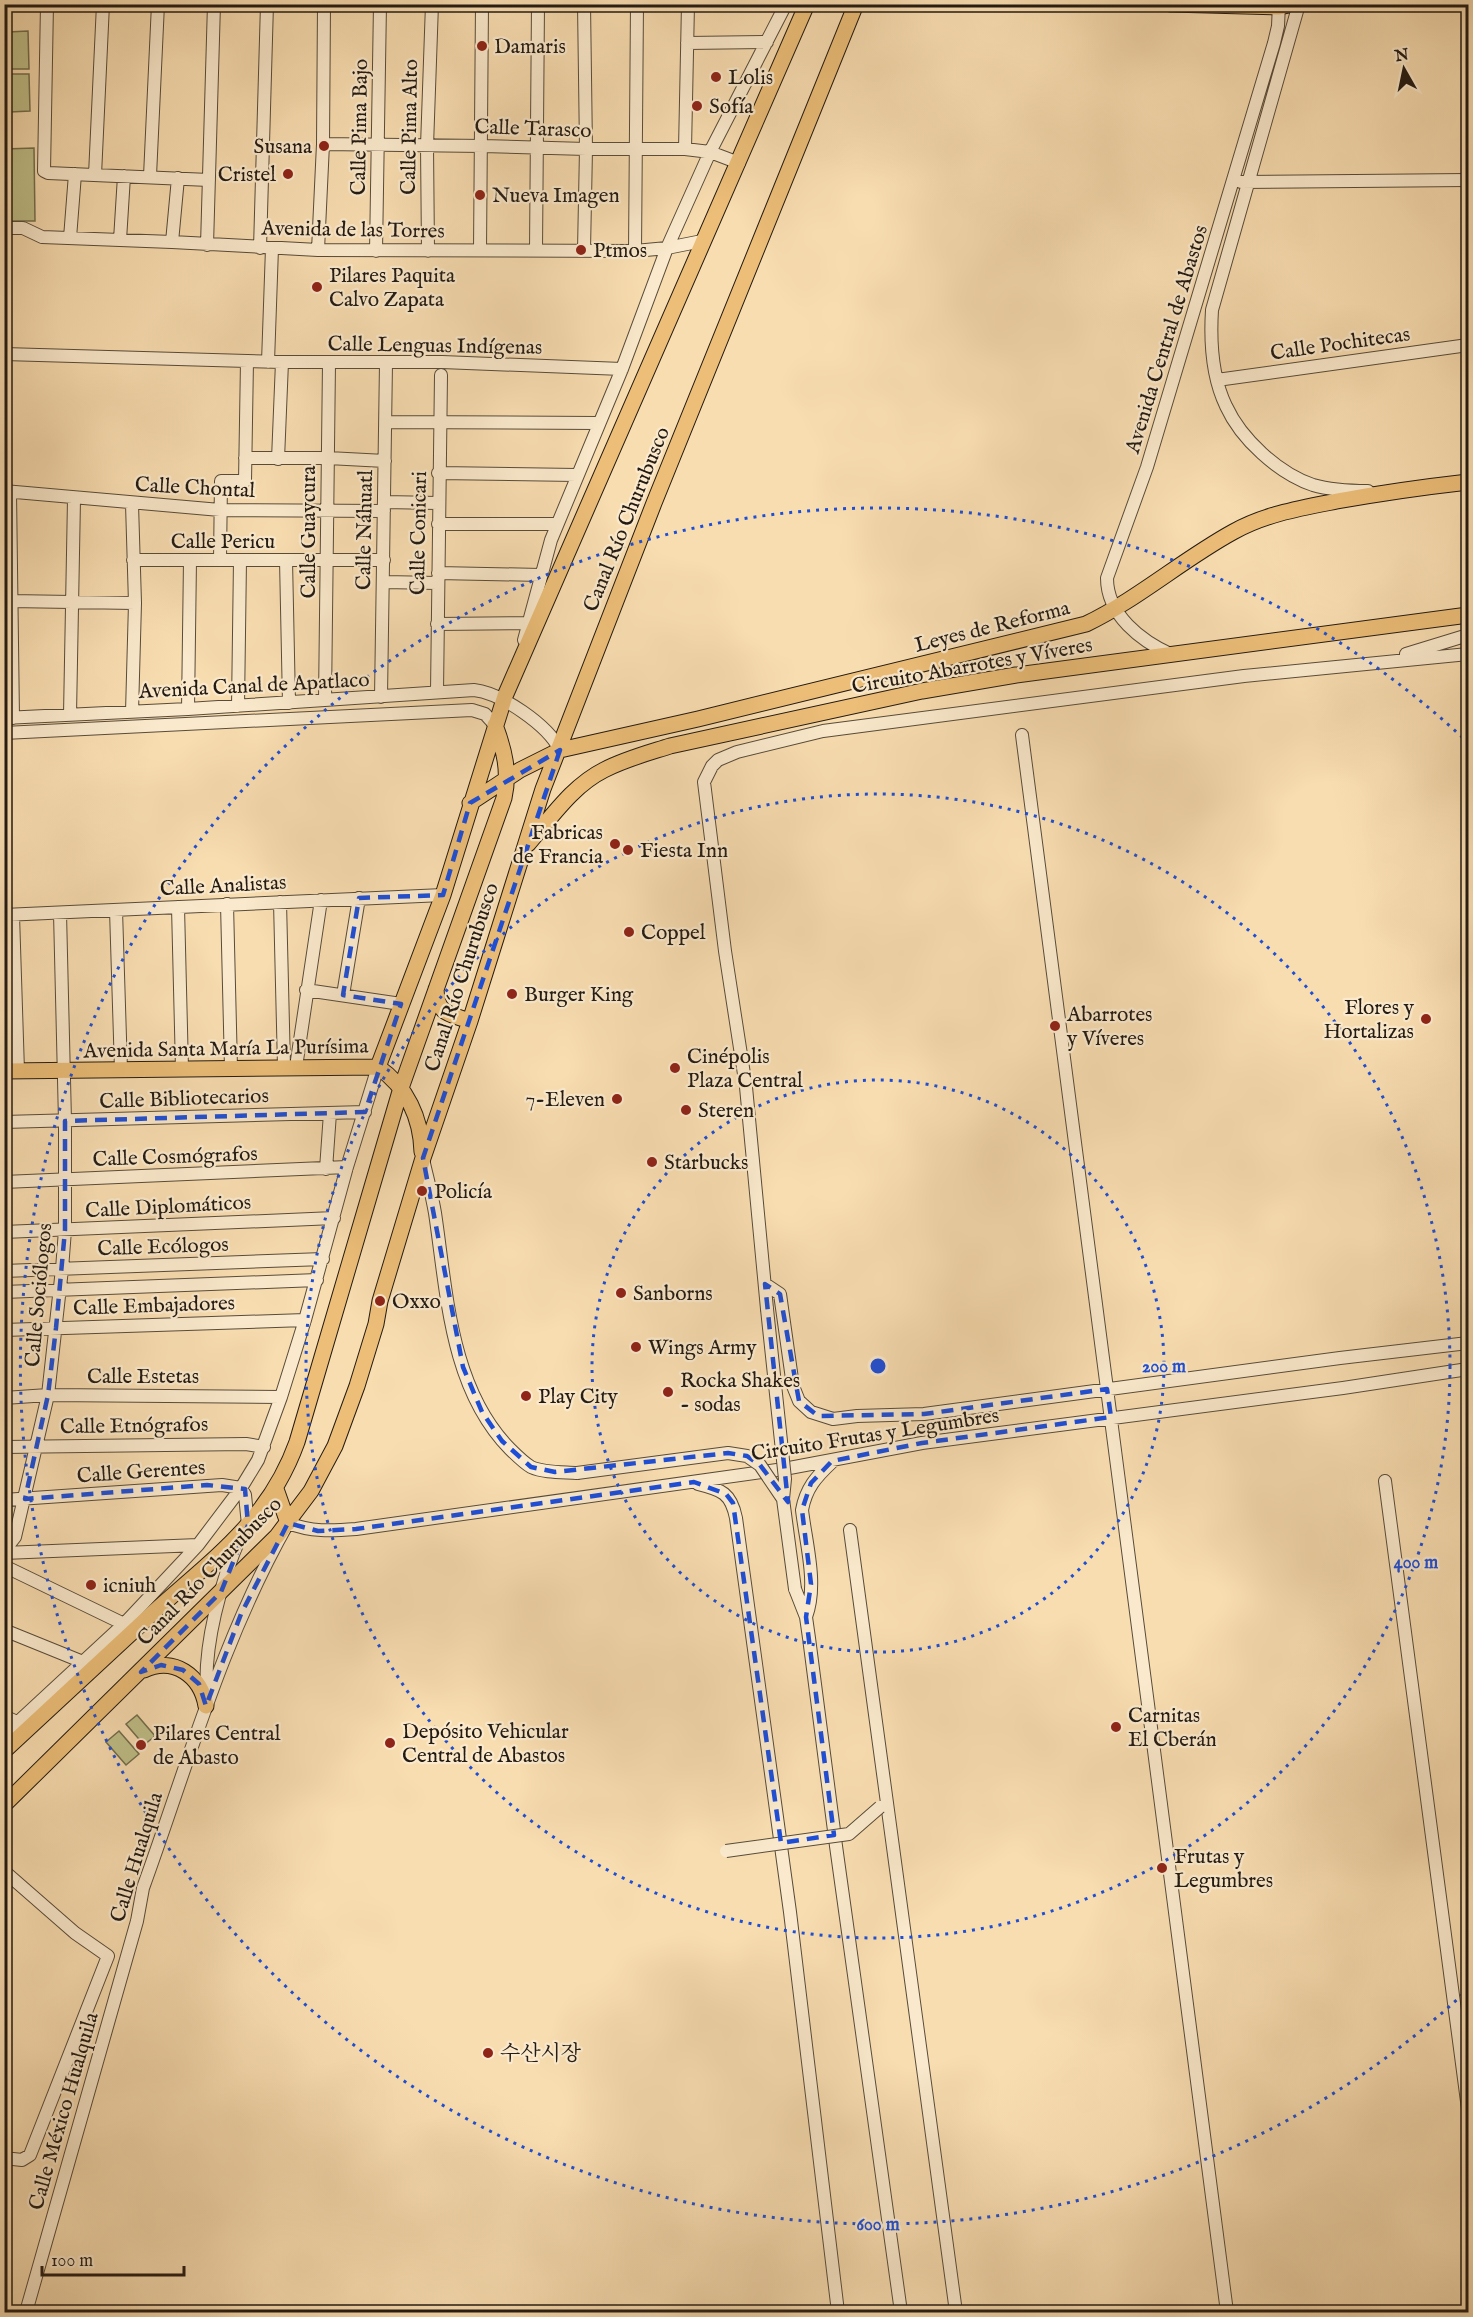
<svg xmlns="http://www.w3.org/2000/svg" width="1473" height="2317" viewBox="0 0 1473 2317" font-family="'IM FELL English','Noto Serif KR',serif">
<rect width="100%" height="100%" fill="#f8ddb1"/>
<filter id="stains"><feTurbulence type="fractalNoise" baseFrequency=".00333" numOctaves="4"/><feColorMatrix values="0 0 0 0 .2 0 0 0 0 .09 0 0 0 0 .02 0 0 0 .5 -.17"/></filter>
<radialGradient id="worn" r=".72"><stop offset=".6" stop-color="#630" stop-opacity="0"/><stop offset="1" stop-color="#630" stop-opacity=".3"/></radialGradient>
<path fill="#c0c089" stroke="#726d4e" stroke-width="1.5" d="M28 31 29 69H9L8 32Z
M10 74H29L30 111 10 112Z
M34 148 35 221H5V149Z
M137 1715 155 1736 144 1745 126 1724Z
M119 1731 139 1754 126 1765 106 1742Z"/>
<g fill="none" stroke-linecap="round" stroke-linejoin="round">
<defs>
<path id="minor" d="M47 4 44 171 48 173 209 180
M584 4 586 149 584 250
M1299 4 1212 310C1210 342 1212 377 1226 406 1241 439 1278 473 1313 485 1330 490 1350 491 1368 491
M687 43 767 42
M323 144 483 146 586 149H685L710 152 739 163
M685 149 688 4
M95 175 103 4
M150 176 158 4
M1241 182 1468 180
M4 228H23L42 237 172 242 318 250 635 251 667 248 702 241
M70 238 75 174
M120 240 124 176
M172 242 178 178
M207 245 214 4
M260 248 267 4
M480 249 482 4
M536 249 538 4
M318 250 323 144 324 4
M376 251 380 4
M428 251 427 146 432 4
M635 251 637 4
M4 354 282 362H442L622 369
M268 362 272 248
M1217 380 1468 345
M385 422 599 423
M245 458H328L385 461
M278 459 282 362
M438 473 577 475
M4 491 220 510 384 511
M10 492 13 718
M384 502 438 503
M132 504 135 603 132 712
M438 524H557
M133 560H384
M220 560 221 481H245L247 361
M286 560 289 703
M438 573 541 575
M384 582 437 583
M10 601 135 603
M437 624 528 623
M524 640 551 540 622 369 667 248 710 152 786 4
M1406 654 1468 635
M1172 655C1141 641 1107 615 1107 578L1147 467 1274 43 1278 26 1279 4
M437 692 441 375
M381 697 386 363
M325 700 329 363
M238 706 240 560
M188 709 190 560
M70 715 74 499
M4 718 188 709 474 690C501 693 548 725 560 750
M4 733 472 710 485 714 495 725
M1022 735 1227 2312
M280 902 284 1067
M227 904 231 1068
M178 907 182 1069
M116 910 121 1070
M4 915 443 895
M13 915 18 1071
M306 990 401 1004
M343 995 359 898
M296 1067 321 900
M4 1122 365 1112
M423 1159C427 1177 432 1195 435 1213 447 1293 450 1388 510 1449 516 1455 524 1463 531 1467 544 1473 563 1472 577 1473
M326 1169 330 1113
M4 1182 347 1167
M4 1232 334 1218
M4 1271 323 1259
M765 1284 780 1294 793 1386 799 1401 811 1412 833 1419 857 1416 924 1414 1340 1358 1468 1343
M4 1292 317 1280
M767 1309 746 1087 725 951 704 782 712 766 718 760 737 752 823 731 1244 676 1468 654
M4 1330 305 1320
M4 1398 48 1395 281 1397
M4 1447 246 1444 264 1447
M1385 1481 1468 2109
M698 1484C722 1490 731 1493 736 1518L790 1912 838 2312
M4 1500 222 1485 241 1488 245 1495 248 1525
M850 1530 956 2312
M4 1551 15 1537 48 1395 62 1269 65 1230V1121L60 913
M4 1553 198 1545
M4 1566 124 1624
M795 1589 806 1617 809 1638 836 1846 901 2312
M806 1617C818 1584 806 1544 802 1510 806 1488 816 1477 832 1462
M4 1630 83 1662
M207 1696C203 1645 221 1581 241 1535
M4 1716 19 1723
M4 1735 124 1624 198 1545 241 1488 258 1460 281 1397 305 1320 347 1167 378 1067
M4 1871 75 1933 108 1956
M4 2158 22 2160 30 2155 108 1956
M26 2312 137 1921 143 1888C188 1764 222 1639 288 1523 311 1532 331 1531 356 1529L784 1469 922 1443 1343 1388 1468 1369"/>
<path id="major" d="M1170 4 1279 7 1294 4
M1463 4 1468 5
M470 803 520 770 560 750 698 719 1086 624C1138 599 1182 560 1233 532 1265 514 1301 508 1337 501 1381 493 1424 487 1468 482
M528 844C551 818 572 786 604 770 625 759 648 753 670 746L922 691 1016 675 1468 615
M436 989C437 1015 450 1014 470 1021
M378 1067 443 895 505 696 807 4
M4 1071 378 1067C407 1087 421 1118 422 1152
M276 1489 288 1523
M144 1670C174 1656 201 1676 206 1706
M4 1751C54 1704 105 1658 155 1611 214 1558 269 1520 297 1442L401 1088 504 798C510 772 504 749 495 725
M4 1805 277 1536 311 1491 335 1446 357 1386 376 1324 380 1301 423 1158 470 1021 543 789 654 503 856 4"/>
</defs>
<use href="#minor" stroke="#584b3a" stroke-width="14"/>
<use href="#major" stroke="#231a12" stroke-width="17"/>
<use href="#minor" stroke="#fae9cc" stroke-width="12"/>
<use href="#major" stroke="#ecbe78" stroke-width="15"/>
<defs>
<path id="minor-bridge" d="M767 1309 785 1479 783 1499
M577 1473 728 1453 747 1456 760 1465 783 1499 795 1589
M726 1851 849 1834 880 1807"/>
</defs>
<use href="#minor-bridge" stroke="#584b3a" stroke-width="14" stroke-linecap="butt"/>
<use href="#minor-bridge" stroke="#fae9cc" stroke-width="12"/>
</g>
<path fill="none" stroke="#1d4ed8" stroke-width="4.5" stroke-dasharray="12 8" stroke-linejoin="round" d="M560 750 423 1158 463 1367 482 1412 502 1441 531 1467 555 1472 728 1453 747 1456 760 1465 788 1502 765 1284 780 1294 799 1401 818 1416 924 1414 1107 1389 1111 1417 922 1443 832 1461 811 1483 802 1510 811 1584 806 1617 834 1835 781 1843 733 1503 726 1494 694 1482 356 1529 318 1531 288 1523 241 1614 206 1706 199 1684 183 1670 161 1665 141 1672 221 1592 248 1525 245 1489 207 1485 25 1499 48 1395 56 1328 65 1230V1121L365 1112 401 1004 343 995 359 898 443 895 470 803Z"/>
<g fill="none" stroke="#1d4ed8" stroke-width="3" stroke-dasharray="3 6">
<circle cx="878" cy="1366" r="286"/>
<circle cx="878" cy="1366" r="572"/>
<path d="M1463 1994A858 858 0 1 1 1463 738"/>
</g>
<g fill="#8f2418" stroke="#fae9cc" stroke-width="2">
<circle cx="482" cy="46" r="6"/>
<circle cx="716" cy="77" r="6"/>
<circle cx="697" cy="106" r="6"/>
<circle cx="324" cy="146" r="6"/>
<circle cx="288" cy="174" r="6"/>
<circle cx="480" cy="195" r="6"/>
<circle cx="581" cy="250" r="6"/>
<circle cx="317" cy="287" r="6"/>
<circle cx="615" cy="844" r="6"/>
<circle cx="628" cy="850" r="6"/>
<circle cx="629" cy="932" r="6"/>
<circle cx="512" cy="994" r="6"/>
<circle cx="1426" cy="1019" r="6"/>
<circle cx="1055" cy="1026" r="6"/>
<circle cx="675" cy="1068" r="6"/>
<circle cx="617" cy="1099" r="6"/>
<circle cx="686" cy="1110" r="6"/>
<circle cx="652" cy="1162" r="6"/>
<circle cx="422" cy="1191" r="6"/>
<circle cx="621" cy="1293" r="6"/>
<circle cx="380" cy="1301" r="6"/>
<circle cx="636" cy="1347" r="6"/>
<circle cx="668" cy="1392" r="6"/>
<circle cx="526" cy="1396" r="6"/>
<circle cx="91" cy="1585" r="6"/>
<circle cx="1116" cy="1727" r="6"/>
<circle cx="390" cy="1743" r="6"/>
<circle cx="141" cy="1745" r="6"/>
<circle cx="1162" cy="1868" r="6"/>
<circle cx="488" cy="2053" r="6"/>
</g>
<g text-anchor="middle" stroke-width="4.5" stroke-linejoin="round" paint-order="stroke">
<g font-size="21" fill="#231a12" stroke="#fae9cc" text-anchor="start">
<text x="494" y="53">Damaris</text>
<text x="728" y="84">Lolis</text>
<text x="709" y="113">Sofía</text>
<text x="312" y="153" text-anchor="end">Susana</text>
<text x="276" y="181" text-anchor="end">Cristel</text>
<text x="492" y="202">Nueva Imagen</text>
<text x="593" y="257">Ptmos</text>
<text x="329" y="282">Pilares Paquita<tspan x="329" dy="24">Calvo Zapata</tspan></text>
<text x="603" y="839" text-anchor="end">Fabricas<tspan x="603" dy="24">de Francia</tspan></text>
<text x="640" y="857">Fiesta Inn</text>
<text x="641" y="939">Coppel</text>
<text x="524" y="1001">Burger King</text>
<text x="1414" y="1014" text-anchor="end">Flores y<tspan x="1414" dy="24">Hortalizas</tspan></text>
<text x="1067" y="1021">Abarrotes<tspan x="1067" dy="24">y Víveres</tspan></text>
<text x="687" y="1063">Cinépolis<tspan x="687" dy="24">Plaza Central</tspan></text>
<text x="605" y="1106" text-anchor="end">7-Eleven</text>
<text x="698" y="1117">Steren</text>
<text x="664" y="1169">Starbucks</text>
<text x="434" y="1198">Policía</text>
<text x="633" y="1300">Sanborns</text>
<text x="392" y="1308">Oxxo</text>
<text x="648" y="1354">Wings Army</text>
<text x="680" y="1387">Rocka Shakes<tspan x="680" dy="24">- sodas</tspan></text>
<text x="538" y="1403">Play City</text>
<text x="103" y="1592">icniuh</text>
<text x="1128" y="1722">Carnitas<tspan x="1128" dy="24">El Cberán</tspan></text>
<text x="402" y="1738">Depósito Vehicular<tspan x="402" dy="24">Central de Abastos</tspan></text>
<text x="153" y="1740">Pilares Central<tspan x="153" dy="24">de Abasto</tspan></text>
<text x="1174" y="1863">Frutas y<tspan x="1174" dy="24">Legumbres</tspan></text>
<text x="500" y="2060">수산시장</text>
</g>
<g font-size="21" fill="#231a12" stroke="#fae9cc">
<text transform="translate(359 127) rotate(-89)" y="7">Calle Pima Bajo</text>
<text transform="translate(409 127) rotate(-89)" y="7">Calle Pima Alto</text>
<text transform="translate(533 128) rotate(2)" y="7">Calle Tarasco</text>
<text transform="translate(353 229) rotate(1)" y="7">Avenida de las Torres</text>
<text transform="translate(1166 339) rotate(-73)" y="7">Avenida Central de Abastos</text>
<text transform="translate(1340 343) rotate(-8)" y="7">Calle Pochitecas</text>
<text transform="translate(435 345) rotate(1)" y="7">Calle Lenguas Indígenas</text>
<text transform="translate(195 487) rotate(3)" y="7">Calle Chontal</text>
<text transform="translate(626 519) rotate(-68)" y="7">Canal Río Churubusco</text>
<text transform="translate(364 530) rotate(-89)" y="7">Calle Náhuatl</text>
<text transform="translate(308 532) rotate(-90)" y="7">Calle Guaycura</text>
<text transform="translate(418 533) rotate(-89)" y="7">Calle Conicari</text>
<text x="223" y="548">Calle Pericu</text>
<text transform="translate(992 626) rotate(-14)" y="7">Leyes de Reforma</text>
<text transform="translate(972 665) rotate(-10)" y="7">Circuito Abarrotes y Víveres</text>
<text transform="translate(254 685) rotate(-3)" y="7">Avenida Canal de Apatlaco</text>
<text transform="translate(223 885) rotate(-3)" y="7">Calle Analistas</text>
<text transform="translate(461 977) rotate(-72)" y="7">Canal Río Churubusco</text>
<text transform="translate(226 1048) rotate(-1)" y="7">Avenida Santa María La Purísima</text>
<text transform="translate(184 1098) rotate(-2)" y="7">Calle Bibliotecarios</text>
<text transform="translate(175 1156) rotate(-2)" y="7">Calle Cosmógrafos</text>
<text transform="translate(168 1206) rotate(-3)" y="7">Calle Diplomáticos</text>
<text transform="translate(163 1246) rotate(-2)" y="7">Calle Ecólogos</text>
<text transform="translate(38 1295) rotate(-85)" y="7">Calle Sociólogos</text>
<text transform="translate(154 1305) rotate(-2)" y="7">Calle Embajadores</text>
<text x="143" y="1383">Calle Estetas</text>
<text transform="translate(134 1425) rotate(-1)" y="7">Calle Etnógrafos</text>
<text transform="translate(875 1434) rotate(-9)" y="7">Circuito Frutas y Legumbres</text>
<text transform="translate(141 1471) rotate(-4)" y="7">Calle Gerentes</text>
<text transform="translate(209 1571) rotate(-46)" y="7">Canal Río Churubusco</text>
<text transform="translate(136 1857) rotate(-73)" y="7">Calle Hualquila</text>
<text transform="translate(63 2111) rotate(-74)" y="7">Calle México Hualquila</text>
</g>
</g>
<circle cx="878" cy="1366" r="9" fill="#1d4ed8" stroke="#fae9cc" stroke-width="3"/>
<g font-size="18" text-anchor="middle" font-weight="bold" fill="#1d4ed8" stroke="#fae9cc" stroke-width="4.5" stroke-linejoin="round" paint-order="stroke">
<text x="1164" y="1372">200 m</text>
<text x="1416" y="1568">400 m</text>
<text x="878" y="2230">600 m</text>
</g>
<rect width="1473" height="2317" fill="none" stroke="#f8ddb1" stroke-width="24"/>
<rect x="6" y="6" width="1461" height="2305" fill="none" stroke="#231a12" stroke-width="3"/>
<rect x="12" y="12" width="1449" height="2293" fill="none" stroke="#231a12" stroke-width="1.5"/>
<g transform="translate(1404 69) rotate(351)" stroke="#fae9cc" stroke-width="4.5" paint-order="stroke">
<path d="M0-4.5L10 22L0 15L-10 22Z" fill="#231a12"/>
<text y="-9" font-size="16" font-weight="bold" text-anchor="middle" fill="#231a12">N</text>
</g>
<path d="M42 2266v9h142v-9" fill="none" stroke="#231a12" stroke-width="3"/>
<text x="51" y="2266" font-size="18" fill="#231a12" stroke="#fae9cc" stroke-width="4.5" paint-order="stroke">100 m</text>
<rect width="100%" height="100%" filter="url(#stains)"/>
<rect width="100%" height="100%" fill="url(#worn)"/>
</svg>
